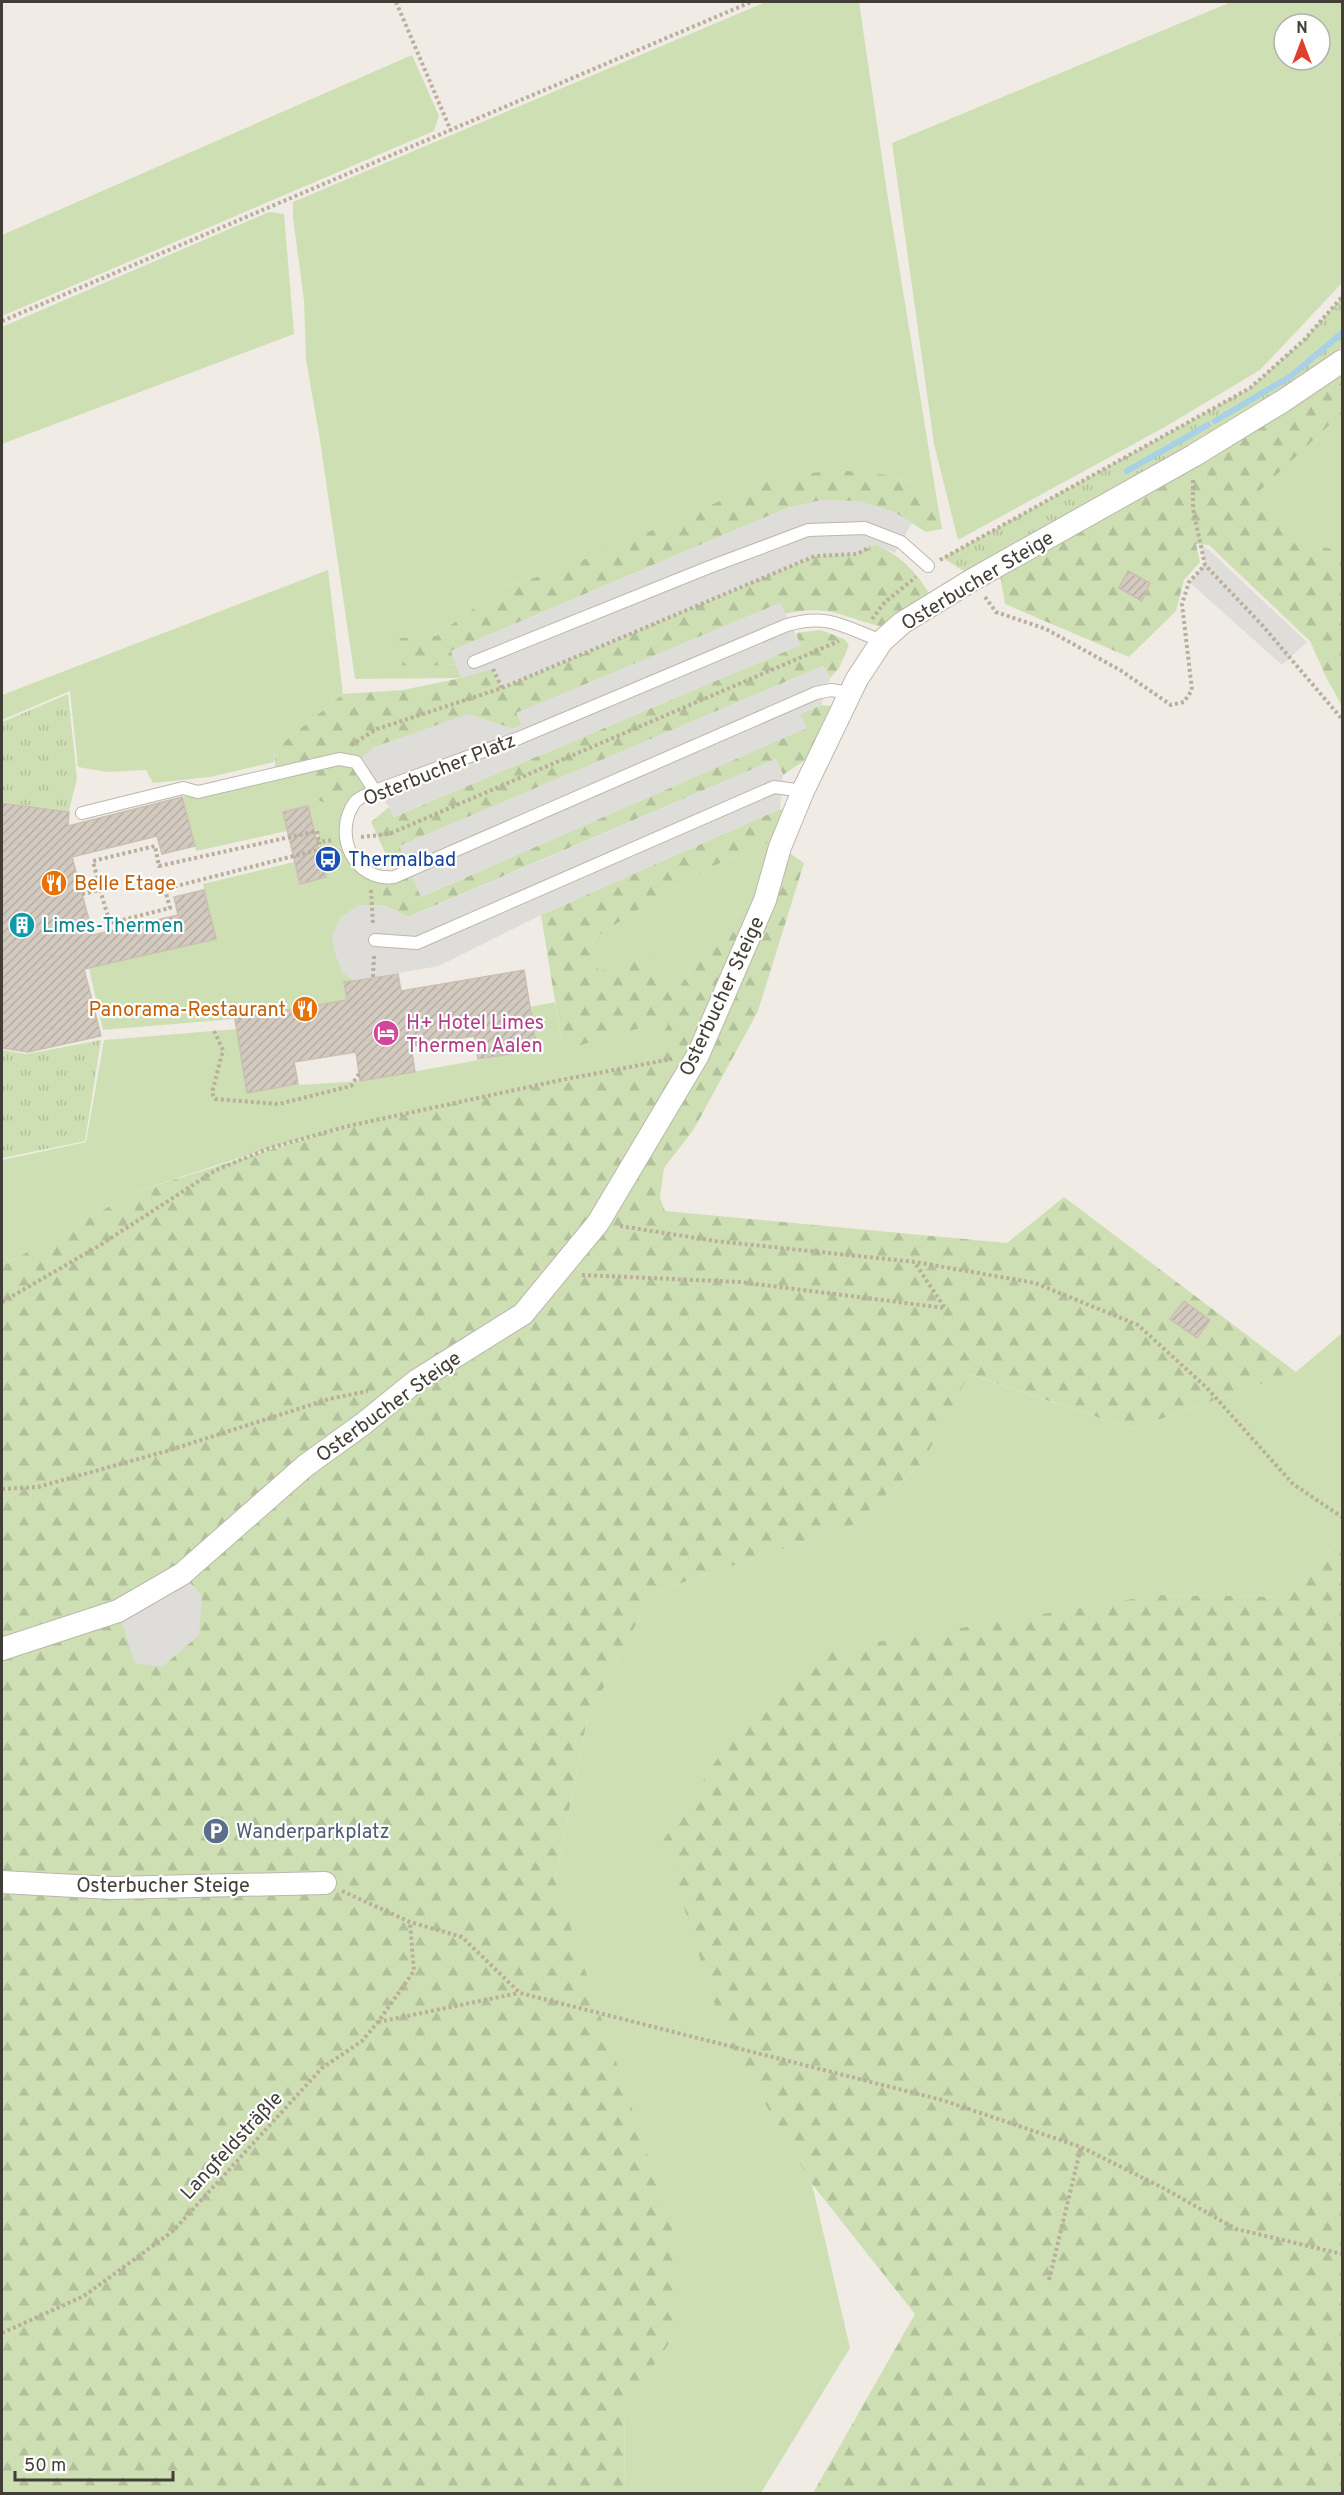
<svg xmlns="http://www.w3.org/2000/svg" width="1344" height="2495" viewBox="0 0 1344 2495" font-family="Overpass,sans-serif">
<defs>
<pattern id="forest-firs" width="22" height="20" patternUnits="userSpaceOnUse" patternTransform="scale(1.5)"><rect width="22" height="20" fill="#cee0b3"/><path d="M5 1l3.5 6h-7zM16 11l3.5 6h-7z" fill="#b2c19b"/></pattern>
<pattern id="park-tufts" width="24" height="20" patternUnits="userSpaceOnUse" patternTransform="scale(1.5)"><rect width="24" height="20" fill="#cee0b3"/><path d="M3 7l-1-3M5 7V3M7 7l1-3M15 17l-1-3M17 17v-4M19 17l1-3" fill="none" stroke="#b2c19b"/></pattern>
<pattern id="building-hatch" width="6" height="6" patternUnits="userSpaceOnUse" patternTransform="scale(1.5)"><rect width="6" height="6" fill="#d3cabf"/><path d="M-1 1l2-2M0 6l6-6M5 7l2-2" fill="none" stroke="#b6aea5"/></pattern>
</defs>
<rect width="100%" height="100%" fill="#f0ece5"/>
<path fill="#cee0b3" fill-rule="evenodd" d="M766 2H859L887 192 936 494 895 476 502 587 436 636 418 667 456 664 461 678 355 679 319 434 306 360 304 301 293 218V202Z
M1231 2H1342V283L1260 370 1163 428 958 540 934 444 892 143ZM1284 24H1320V60H1284Z
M412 55 439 116 434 131 2 316V235Z
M269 212 284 214 294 334 2 444V327Z
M1342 393V635L1224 478Z
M328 570 343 694 274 750V762L210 777 153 783 146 770 107 772 78 767 70 691 2 720V695Z
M1342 665V706L1326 677Z
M312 766 361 769 375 791 347 817 355 863 382 878 383 905H359L342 971 354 981 344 983 347 1000 235 1019 103 1030 89 968 215 939 203 884 294 862 300 884 326 877 317 831 314 829 307 806 283 812 287 831 196 851 182 797Z
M778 840 754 900 718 929 676 992 599 973 592 940C652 900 708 862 778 840Z
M555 1002 563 1049 648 1026 670 1022 645 1063 344 1127 270 1148 137 1191 2 1266V1160L86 1142 104 1040 237 1029 248 1092 298 1085 361 1081 536 1050 530 1007Z
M1342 1333V1536L1290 1597 1156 1595 724 2034 812 2184 850 2348 761 2493H624L625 2407 675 2335 555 1881 587 1720 652 1593 853 1525 923 1462 968 1374 1132 1429 1296 1372Z"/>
<path fill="url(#forest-firs)" d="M1342 374V413L1253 497 1296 545 1329 548 1342 559V665L1326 677 1310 641 1209 545 1196 544 1200 562 1184 580 1176 611 1129 657 1005 604 1000 575 1221 452Z
M838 470 895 476 936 494 942 529 926 532 892 511 822 500 787 508 451 651 456 664 418 667 392 664 400 638 436 636 502 587 555 572 776 477Z
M875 544C901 556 916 571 930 595L884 627C843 618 830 603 785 614L780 603 517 713 522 725 513 729 468 714 361 769 333 806 318 800 312 766 276 774 274 750 343 694 403 690 461 678 492 668 502 688 815 556 857 554Z
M821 630 844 639 849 645 839 668 830 678 823 666 400 846 405 859H388L371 822 389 807 394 817 800 645 796 633Z
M821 705 831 706 808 758 783 775 776 759 408 917 383 905 382 878 410 871 421 897 806 728 800 714Z
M780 809 788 811 778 840C708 862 652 900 592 940L599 972 651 955 676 992 718 929 754 900 785 850 804 863 758 1011 694 1129 664 1168 660 1198 665 1211 1007 1243 1064 1197 1296 1372 1132 1429 969 1374 923 1462 853 1525 652 1593 587 1720 555 1881 672 2227 675 2335 625 2407 624 2493H2V1266L137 1191 344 1127 645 1063 669 1023 648 1026 563 1050 541 915Z
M1342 1536V2493H813L915 2314 812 2184 724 2034 663 1841 741 1723 817 1652 1156 1595 1290 1597Z"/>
<path fill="url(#park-tufts)" d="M1342 297V346L1336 353C1218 435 1090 502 965 572L943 558 1250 388 1304 340Z
M68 694 77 778 69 811 2 802V722Z
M101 1040 85 1141 2 1158V1050L27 1054Z"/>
<path fill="#dfddda" d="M822 500 859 501 892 511 912 523 895 553 875 544 857 554 815 556 502 688 492 669 461 678 451 651 787 508Z
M1201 546 1209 550 1307 642 1282 665 1189 582 1205 565Z
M780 603 801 645 393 817 389 807 356 762 374 747 468 714 514 729 522 725 516 713Z
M823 666 830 678 821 705 800 714 807 728 421 897 399 846Z
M776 759 783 775 780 809 541 915 439 966 354 981 342 972 335 953 332 936 340 918 359 905H383L409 917Z
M182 1574 202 1596 199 1635 162 1667 135 1663 118 1611Z"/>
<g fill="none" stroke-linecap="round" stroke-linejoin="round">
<path stroke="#a8d0e6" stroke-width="6" d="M1215 421 1291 376 1342 333
M1127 471 1208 425"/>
</g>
<path fill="url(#building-hatch)" stroke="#cabfb0" stroke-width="1.5" d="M1128 571 1150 583 1142 601 1119 588Z
M182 797 195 846 162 854 157 836 72 857 93 935 178 915 174 897 204 890 216 939 84 969 101 1036 28 1052 2 1048V803L69 812 68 826Z
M308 806 326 877 300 884 283 812Z
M524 970 537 1050 478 1059 474 1036 411 1046 415 1072 360 1081 356 1052 294 1062 298 1084 247 1093 235 1019 347 1000 344 982 354 981 398 974 401 991Z
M1184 1301 1210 1320 1197 1338 1170 1319Z"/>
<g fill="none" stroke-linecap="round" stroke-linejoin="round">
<defs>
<path id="lane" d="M474 662 707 568 808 530 865 528 901 542 928 566
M850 693 831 690 816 693 394 877C354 882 332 834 355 802 359 797 369 794 375 791L519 738 787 625C828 613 844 627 882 641
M82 813 183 788 198 792 339 759 356 762 375 791
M375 940 417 943 774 787 803 791"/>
<path id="street" d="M2 1649 118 1611 182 1574 305 1466 363 1424 416 1381 523 1314 598 1223 698 1055 765 900 780 847 803 791 857 679 882 641 902 623 972 580 1193 456 1283 401 1342 361
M2 1882 112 1888 325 1883"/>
</defs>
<use href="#lane" stroke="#bdb6ac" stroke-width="14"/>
<use href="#street" stroke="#bdb6ac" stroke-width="24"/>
<path stroke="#baae9c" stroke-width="4" stroke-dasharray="3 3" stroke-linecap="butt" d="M396 2 451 131
M2 321 751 2
M1193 480V509L1205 565 1262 625 1342 719
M940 560 1250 388 1304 340 1342 297
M985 597 996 612 1046 629 1120 670 1171 705 1184 702 1192 690 1182 604 1189 582 1205 565
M872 619 885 602 916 577
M493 669 502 688
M351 745 377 729 502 688 815 556 857 554 870 547
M361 837 389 834 839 641
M100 890 93 861 155 846 159 866 317 831 319 842
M371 890 373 925
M82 894 100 890 110 923 170 908 165 889 321 849 319 842 333 840
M373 977 374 956
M214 1031 223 1050 212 1093 215 1099 279 1104 351 1086 359 1074
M620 1226 715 1241 915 1262 1035 1283 1138 1325 1207 1388 1293 1484 1342 1517
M582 1275 740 1282 945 1308 915 1263
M2 1302 97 1247 216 1170 270 1148 344 1127 561 1080 672 1059
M2 1489 38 1487 167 1451 329 1399 368 1391
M342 1891 410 1922 462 1937 520 1993 942 2100 1081 2147 1165 2189 1236 2229 1342 2254
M378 2022 519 1993
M1049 2280 1081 2147
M2 2333 84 2296 173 2231 322 2068 362 2041 378 2022 414 1971 410 1922"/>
<use href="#lane" stroke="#fff" stroke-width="12"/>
<use href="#street" stroke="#fff" stroke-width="22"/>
</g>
<defs>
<symbol id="bus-disc" viewBox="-11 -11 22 22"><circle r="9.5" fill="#1a4fb4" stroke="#fff"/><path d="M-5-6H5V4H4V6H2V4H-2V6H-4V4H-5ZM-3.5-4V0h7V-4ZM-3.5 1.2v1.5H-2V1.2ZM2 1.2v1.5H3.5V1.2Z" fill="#fff"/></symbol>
<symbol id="restaurant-disc" viewBox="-11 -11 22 22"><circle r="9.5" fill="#e8710a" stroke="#fff"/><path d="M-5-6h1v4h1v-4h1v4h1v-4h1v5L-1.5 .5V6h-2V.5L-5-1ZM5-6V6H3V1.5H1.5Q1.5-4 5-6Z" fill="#fff"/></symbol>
<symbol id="building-disc" viewBox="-11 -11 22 22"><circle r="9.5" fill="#0f9aa8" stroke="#fff"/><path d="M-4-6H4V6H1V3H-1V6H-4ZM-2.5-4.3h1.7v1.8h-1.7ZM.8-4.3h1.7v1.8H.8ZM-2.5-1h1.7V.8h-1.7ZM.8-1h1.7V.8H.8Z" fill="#fff"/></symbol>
<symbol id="hotel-disc" viewBox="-11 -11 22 22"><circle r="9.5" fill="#d1479c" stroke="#fff"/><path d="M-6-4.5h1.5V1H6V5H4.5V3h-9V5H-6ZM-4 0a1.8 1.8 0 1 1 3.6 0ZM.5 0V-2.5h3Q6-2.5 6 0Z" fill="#fff"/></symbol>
<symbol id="parking-disc" viewBox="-11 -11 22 22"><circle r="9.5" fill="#5c6f8a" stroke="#fff"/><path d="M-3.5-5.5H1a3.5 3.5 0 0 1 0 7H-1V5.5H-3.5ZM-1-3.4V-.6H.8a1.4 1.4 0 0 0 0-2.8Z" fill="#fff"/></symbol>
</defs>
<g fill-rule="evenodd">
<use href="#bus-disc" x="313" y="844" width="30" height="30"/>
<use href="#restaurant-disc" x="39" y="868" width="30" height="30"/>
<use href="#building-disc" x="7" y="910" width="30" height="30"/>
<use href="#restaurant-disc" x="290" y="994" width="30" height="30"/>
<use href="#hotel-disc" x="371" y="1018" width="30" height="30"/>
<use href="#parking-disc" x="201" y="1816" width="30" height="30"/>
</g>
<g text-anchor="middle" stroke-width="4.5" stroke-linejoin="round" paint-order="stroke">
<g font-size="20" fill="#423d36" stroke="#fff">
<text transform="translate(977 580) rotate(-31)" y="7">Osterbucher Steige</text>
<text transform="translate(439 769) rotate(-22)" y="7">Osterbucher Platz</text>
<text transform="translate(721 996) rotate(-65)" y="7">Osterbucher Steige</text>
<text transform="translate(388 1406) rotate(-36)" y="7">Osterbucher Steige</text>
<text x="163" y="1892">Osterbucher Steige</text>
<text transform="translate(231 2145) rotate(-47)" y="7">Langfeldsträßle</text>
</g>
<g font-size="20" fill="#164399" stroke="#fff" text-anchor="start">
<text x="348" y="866">Thermalbad</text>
</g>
<g font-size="20" fill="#c56008" stroke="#fff" text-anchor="start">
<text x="74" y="890">Belle Etage</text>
<text x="286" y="1016" text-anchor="end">Panorama-Restaurant</text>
</g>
<g font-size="20" fill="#0d838f" stroke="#fff" text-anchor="start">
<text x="42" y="932">Limes-Thermen</text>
</g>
<g font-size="20" fill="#b23c85" stroke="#fff" text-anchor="start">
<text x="406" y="1029">H+ Hotel Limes<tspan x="406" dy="23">Thermen Aalen</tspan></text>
</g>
<g font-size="20" fill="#4e5e75" stroke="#fff" text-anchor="start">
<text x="236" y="1838">Wanderparkplatz</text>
</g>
</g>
<rect width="1344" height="2495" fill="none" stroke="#423d36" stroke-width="6"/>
<g transform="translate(1302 42)"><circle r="28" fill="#ffffff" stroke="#b3b1af" stroke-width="1.5"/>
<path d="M0-4.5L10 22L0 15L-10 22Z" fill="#df3f2d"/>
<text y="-9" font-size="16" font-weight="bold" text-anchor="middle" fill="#423d36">N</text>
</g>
<path d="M15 2471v9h158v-9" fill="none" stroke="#423d36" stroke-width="3"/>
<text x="24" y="2471" font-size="18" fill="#423d36" stroke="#ffffff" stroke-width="4.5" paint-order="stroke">50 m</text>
</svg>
